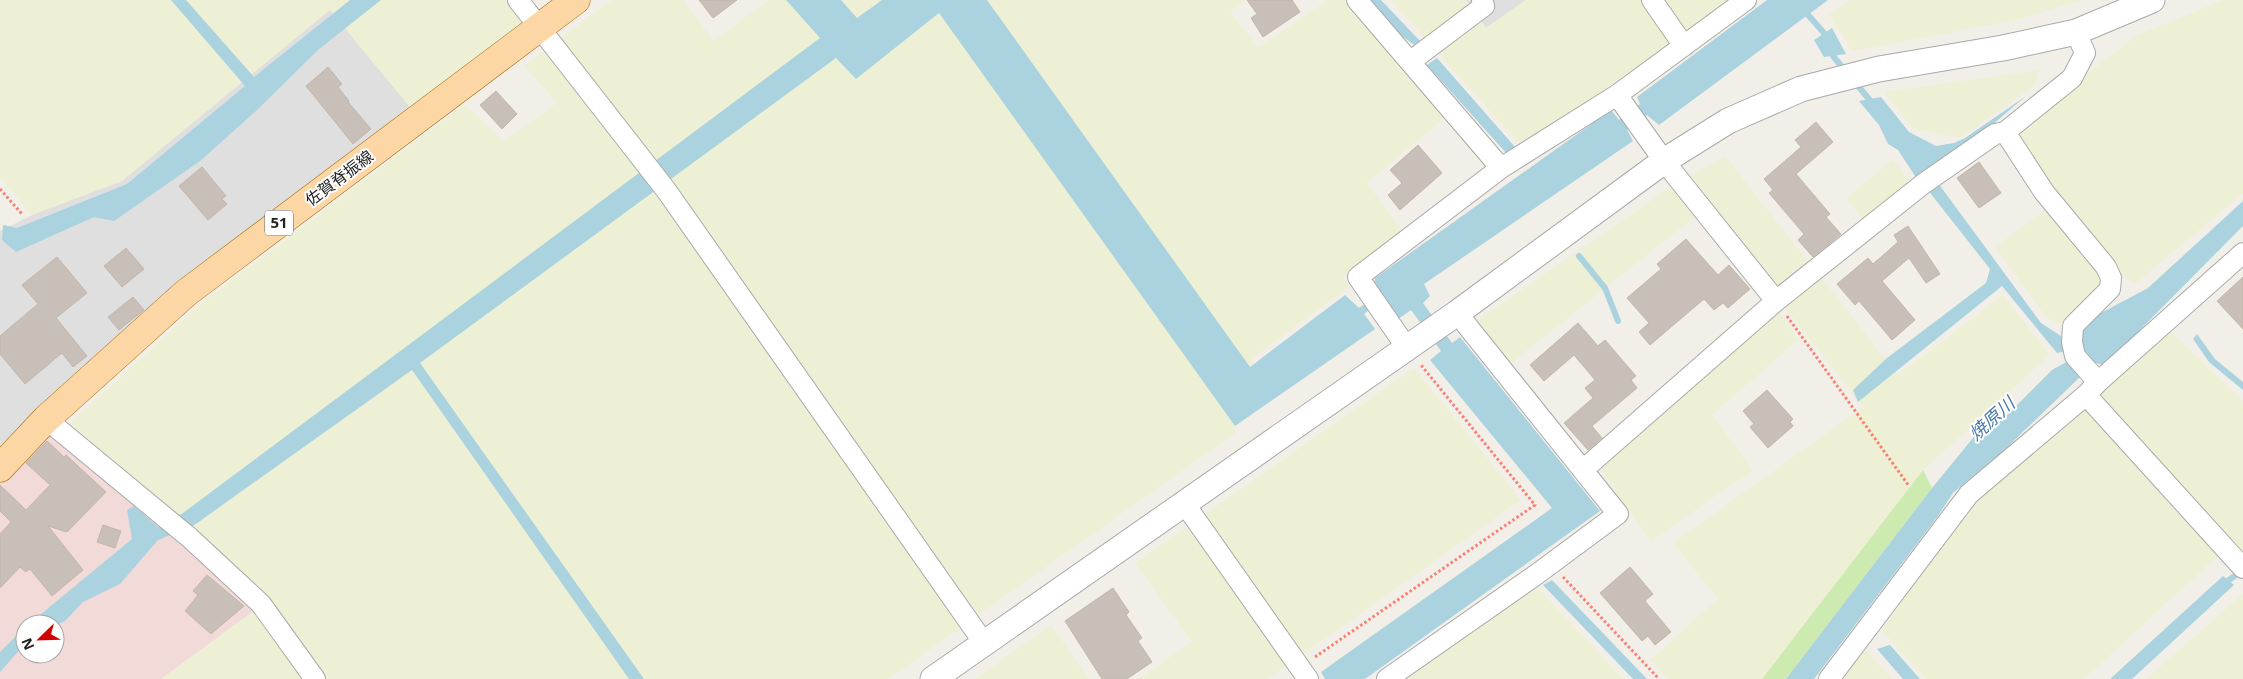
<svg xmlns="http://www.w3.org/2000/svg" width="2243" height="679" viewBox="0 0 2243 679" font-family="'Open Sans','Noto Sans JP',sans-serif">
<rect width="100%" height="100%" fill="#f2efe9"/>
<path fill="#e0dfdf" d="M1466 0H1526L1486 28Z
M331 9 413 111 0 451V231L117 173Z"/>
<path fill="#f2dad9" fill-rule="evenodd" d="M46 430 258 608 161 679H0V483ZM25 624H55V654H25Z"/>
<path fill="#eef0d5" d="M0 0H506L523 21 413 111 330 10 122 181 32 215 0 177Z
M612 0H683L714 41 768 0H1246L1230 12 1258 47 1328 0H1350L1447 116 1367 183 1403 233 1343 276 1349 287 1253 358 1234 434 888 679H161L258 608 170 510 70 423 203 302 465 104 503 141 557 103 524 66Z
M1391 0H1466L1486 28 1526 0H1732L1522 147Z
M1849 0H2084L2016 20 1852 51 1829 15Z
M2222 0H2243V193L2135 284 2121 275 2061 324 2047 318 1995 247 2061 198 2015 129 2136 36Z
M2039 70 2034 86 1960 138 1913 129 1884 92Z
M1725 156 1898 375 2003 295 2050 355 1923 470 1762 679H1668L1650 660 1718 599 1673 543 1863 407 1706 208 1510 364 1475 322 1669 188Z
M1893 160 1912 184 1865 222 1846 198Z
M1778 308 1798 340 1712 415 1753 470 1651 541 1600 469Z
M2169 330 2243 401V549L2223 551 2084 679H1926L1882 630 1970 506Z
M1414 368 1521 500 1268 679H1138L1192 642 1135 563Z
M1535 585 1623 679H1401Z
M2243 594V679H2146Z
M1051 625 1089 679H975Z
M1863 647 1892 679H1839Z"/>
<path fill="#cdebb0" d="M1923 470 1932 488 1786 679H1762Z"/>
<path fill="#aad3df" d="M171 0H186L254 77 350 0H381L318 50 256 111 200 161 114 221 94 217 16 252 2 240 3 225 17 228 127 184 245 86Z
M786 0H841L857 18 882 0H987L1250 367 1345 295 1359 308 1381 294 1374 284 1375 278 1611 110 1619 120 1640 104 1637 97 1767 0H1828L1659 125 1647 115 1627 130 1633 141 1424 284 1430 296 1423 303 1452 343 1460 337 1600 511 1365 679H1325L1321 672 1552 508 1430 360 1441 351 1411 310 1398 319 1384 298 1364 314 1375 329 1235 426 939 13 856 79 836 58 420 363 644 679H629L412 370 193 526 158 540 120 584 83 602 65 621 55 626V624H29L132 539 127 510 134 506 158 527 183 513 820 38Z
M1370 0H1381L1420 41 1414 45 1398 33Z
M1832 28 1846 54 1824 57 1814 40Z
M1437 58 1515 147 1508 155 1427 65Z
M2026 96 1978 137 1917 179 1898 150 1888 144 1879 125 1859 101 1881 97 1909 132 1936 146 1954 143 1965 138Z
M1938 183 2041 323 2061 336 2066 351 2057 353 2002 286 1858 402 1853 390 1887 358 1986 283 1990 269 1927 189Z
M2243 201V226L2105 365 2090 362 2077 372 2080 377 2003 451 1953 493 1938 516 1814 679H1786L1932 488 1982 427 1990 432 2052 370 2068 361 2082 338 2083 326 2099 314 2148 288Z
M2197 334 2215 359 2243 382V390L2209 362 2193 339Z
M2223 576 2234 585 2132 679H2110Z
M1552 580 1647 679H1633L1543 585Z
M25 627V644L0 672V652Z
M1890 645 1920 679H1903L1877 649Z"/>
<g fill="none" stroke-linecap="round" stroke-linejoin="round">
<path stroke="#aad3df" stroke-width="6" d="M1795 0 1824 33 1827 40
M1830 50 1833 56 1846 72
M1854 81 1873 104
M1579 256 1605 288 1618 321
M2229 580 2242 571"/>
</g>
<path fill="#c7bfb8" stroke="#c4b6ab" d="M699 0H737L713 18Z
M1247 0H1292L1300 12 1263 37 1251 18 1257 14Z
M328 67 342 84 338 87 349 101 348 102 371 129 353 144 306 86Z
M496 91 517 114 502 129 480 105Z
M1816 122 1833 142 1796 174 1830 214 1826 217 1841 234 1813 257 1798 240 1804 234 1769 193 1773 190 1764 179 1801 147 1795 140Z
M1418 145 1442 173 1400 210 1388 195 1402 183 1390 170Z
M1979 162 2001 193 1979 208 1957 178Z
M202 167 226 196 222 199 227 204 208 220 179 186Z
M1908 226 1940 274 1926 283 1909 258 1882 281 1915 320 1892 340 1859 301 1855 305 1837 284 1868 258 1873 264 1898 242 1894 235Z
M1686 239 1718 275 1729 265 1750 289 1728 308 1723 303 1714 310 1704 299 1650 345 1639 332 1649 323 1627 298 1661 269 1657 264Z
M126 248 144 269 122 287 104 266Z
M57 257 87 293 56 318 87 356 73 367 62 353 25 384 0 354V336L38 304 22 285Z
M2243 277V329L2217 301Z
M133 297 144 310 119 330 108 317Z
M1578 323 1598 346 1605 340 1636 376 1631 380 1637 388 1592 426 1602 438 1588 450 1564 423 1593 398 1585 388 1595 380 1574 355 1544 381 1530 365Z
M1767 390 1793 419 1790 422 1793 426 1768 448 1750 427 1754 424 1743 411Z
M47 441 64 457 66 455 106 492 67 532 48 526 83 570 52 596 30 569 26 572 20 567 0 588V534L11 522 0 511V485L26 510 50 485 26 463Z
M103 525 121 531 115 548 97 542Z
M1630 567 1653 594 1645 601 1671 632 1655 645 1648 636 1642 641 1600 593Z
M207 575 244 606 211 634 185 611 198 595 193 591Z
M1113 588 1129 612 1126 615 1142 638 1138 641 1152 662 1127 679H1102L1065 621Z"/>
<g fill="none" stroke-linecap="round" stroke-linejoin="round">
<defs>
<path id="minor" d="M518 0 666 190 984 643
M1357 0 1501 168
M1652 0 1684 46
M1411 61 1484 6 1482 0
M1617 95 1664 161 1776 301
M2005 132 2072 78 2085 53 2076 32
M1407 348 1358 277 1501 168 1617 95 1746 0
M2098 382 2243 253
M46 419 190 538 261 604 315 679
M1584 469 1776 301 1923 184 1995 134 2005 132 2044 192 2106 267 2111 278 2110 289 2073 326 2072 342 2075 356 2098 382 2086 395 2243 568
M1184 503 1308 679
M1387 679 1537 574 1618 514 1457 313
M1829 679 1969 494 2086 395"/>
<path id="tertiary" d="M933 679 1457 313 1664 161 1728 121 1801 89 1879 69 2003 48 2076 32 2152 0"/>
<path id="primary" d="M0 468 46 419 186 293 576 0"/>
</defs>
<use href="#minor" stroke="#a9a9a9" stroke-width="22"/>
<use href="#tertiary" stroke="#a9a9a9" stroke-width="27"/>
<use href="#primary" stroke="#a06b00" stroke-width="29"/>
<path stroke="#fa8072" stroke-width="3" stroke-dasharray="2.5 2.5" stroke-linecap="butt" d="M0 189 22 214
M1787 316 1909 486
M1563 577 1659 679
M1315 657 1535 505 1421 365"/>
<use href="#minor" stroke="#fff" stroke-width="20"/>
<use href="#tertiary" stroke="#fff" stroke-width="25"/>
<use href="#primary" stroke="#fcd6a4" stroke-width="28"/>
</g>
<g text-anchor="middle" stroke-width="4" stroke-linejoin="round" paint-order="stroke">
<rect fill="#fff" stroke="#646464" stroke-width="1" x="265" y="210.5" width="28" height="25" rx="4"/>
<g font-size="15" font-weight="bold" fill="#222">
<text x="279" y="228">51</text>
</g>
<g font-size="16" fill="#222" stroke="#fff">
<text transform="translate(339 178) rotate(-37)" y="6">佐賀脊振線</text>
</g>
<g font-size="18" font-style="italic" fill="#4a7aab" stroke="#fff">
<text transform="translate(1992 419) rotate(-42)" y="6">焼原川</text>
</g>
</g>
<g transform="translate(40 639) rotate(247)"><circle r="24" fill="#ffffff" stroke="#a7a7a7"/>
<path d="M0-4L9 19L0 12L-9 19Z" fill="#d40000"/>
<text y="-8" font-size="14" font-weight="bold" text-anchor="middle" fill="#222222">N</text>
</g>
</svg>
